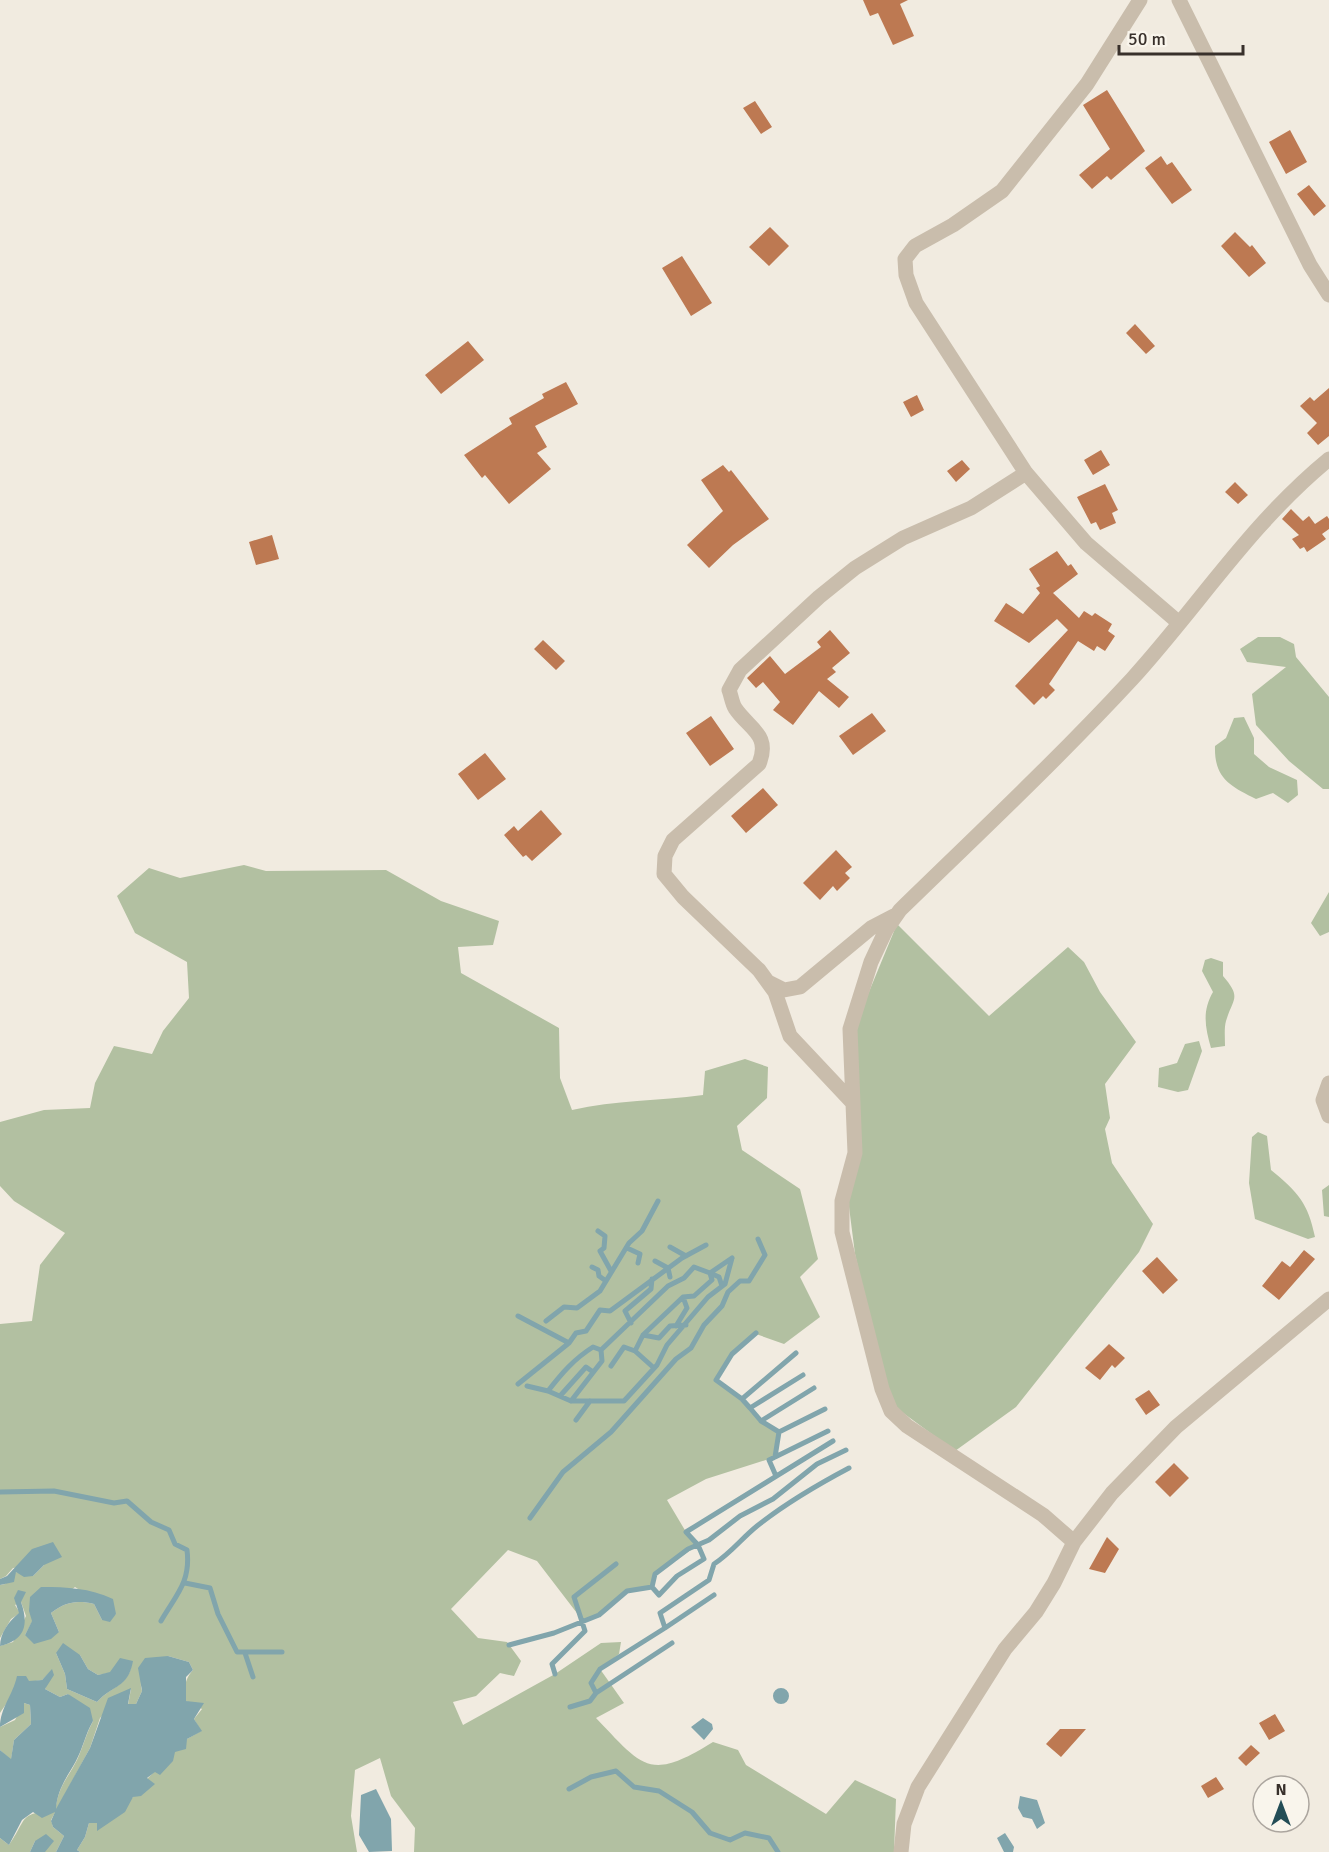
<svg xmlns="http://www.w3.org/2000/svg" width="1329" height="1852" viewBox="0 0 1329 1852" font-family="Signika,sans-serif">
<rect width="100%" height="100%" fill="#f1ebe0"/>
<path fill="#b2c0a1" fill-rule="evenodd" d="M1258 637H1280L1294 644 1296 657 1329 697V789H1323L1289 761 1256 725 1252 694 1286 667 1247 662 1240 649Z
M1244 717 1254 738V754L1269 767 1297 780 1298 795 1288 803 1273 793 1256 799C1230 786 1214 778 1215 746L1226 738 1234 718Z
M244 865 266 871 386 870 441 901 499 921 493 945 458 947 461 973 559 1028 560 1078 572 1110C615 1100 659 1101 703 1095L705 1071 745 1059 768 1067 767 1098 737 1126 742 1150 800 1189 818 1259 800 1277 820 1317 784 1344 756 1334 732 1354 717 1380C738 1396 756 1418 779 1432L775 1457 706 1479 667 1500 686 1532 698 1545 656 1574 652 1587 627 1591 599 1615 583 1621 537 1561 508 1550 451 1609 478 1638 507 1642 521 1661 514 1676 500 1673 476 1696 453 1702 463 1725 555 1674 601 1643 621 1642 619 1654 600 1669 624 1703 596 1718C643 1767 649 1782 713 1742L738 1750 746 1765 826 1814 855 1780 896 1799 894 1852H414L415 1828 391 1796 380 1758 355 1770 351 1816 357 1852H80L77 1850 85 1837 89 1823H97V1830L133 1797 154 1784 147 1779 187 1739 201 1731 194 1719 202 1709 186 1701C184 1689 184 1680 193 1670L189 1662 168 1656C155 1666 136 1673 142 1691L136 1704 128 1705 131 1689 100 1718 90 1748 51 1820 53 1827 64 1836 56 1852H45V1849L35 1841 30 1852H0V1838L9 1845C28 1818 18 1813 55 1811 59 1785 66 1781 77 1760 83 1747 86 1734 93 1721L68 1694 60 1697 45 1689 52 1670 42 1680C20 1682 12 1696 0 1713V1646L13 1642 26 1616 21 1602 15 1605 20 1613 11 1619 0 1638V1585L5 1584 16 1572 33 1576 44 1565 13 1568 6 1576 0 1579V1324L32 1321 40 1265 65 1233 14 1201 0 1186V1122L44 1110 90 1108 95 1083 114 1046 152 1054 163 1031 189 998 187 962 135 933 117 896 149 868 180 878ZM75 1587 116 1614 102 1620 94 1604C76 1600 66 1602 51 1613L59 1632 25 1635 33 1620ZM56 1653 80 1655 88 1669 98 1675 110 1673 132 1661C130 1686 111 1686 97 1702L67 1689 65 1674Z
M1329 892V932L1320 936 1311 923Z
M897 924 989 1016 1068 947 1084 962 1100 992 1136 1042 1105 1084 1110 1118 1105 1129 1112 1163 1153 1224 1139 1252 1016 1407 955 1451 895 1407 881 1368 855 1254 848 1199 855 1036 859 1016Z
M1211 958 1223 962V976C1242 998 1233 998 1226 1021 1224 1028 1225 1038 1225 1046L1211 1048C1205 1027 1202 1011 1213 992L1202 971 1205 960Z
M1199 1041 1202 1051 1188 1090 1178 1092 1158 1087 1159 1068 1177 1063 1185 1044Z
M1258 1132 1267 1136 1271 1170C1298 1192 1308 1203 1315 1237L1308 1239 1255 1219 1249 1183 1252 1137Z
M1329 1185V1217L1324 1216 1322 1190Z
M24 1703 30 1705 31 1724 14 1740 11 1760 0 1750V1727L15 1720Z"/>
<path fill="#81a5ac" d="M53 1542 62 1557 44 1565 33 1576 24 1577 16 1572 14 1582 0 1585V1579L7 1576 32 1549Z
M41 1587C68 1587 89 1588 113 1599L116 1614 110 1622 102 1620 94 1604C76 1600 66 1602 51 1613L59 1632 51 1639 34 1644 25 1635 32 1621 29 1611 30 1597Z
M18 1590 26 1592 21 1602C29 1625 25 1640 0 1646 0 1633 9 1621 19 1613L14 1598Z
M63 1643 80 1655 88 1669 98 1675 110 1672 120 1658 133 1661C128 1689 113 1684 97 1702L67 1689 65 1674 56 1653Z
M168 1656 189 1662 193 1670 186 1677V1701L204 1703 194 1719 202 1731 187 1739 186 1749 175 1752 173 1761 160 1775 155 1772 147 1778 155 1784 141 1796 133 1797 125 1812 97 1831V1823H89L85 1837 77 1850 80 1852H56L64 1836 53 1827 51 1821 55 1812 42 1818 33 1812 22 1820 9 1845 0 1838V1750L11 1759 14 1740 31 1724 30 1705 24 1703V1713L0 1727C0 1708 13 1695 17 1676H26L29 1681 42 1680 52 1669 54 1675 45 1689 60 1697 68 1694 90 1708 93 1721C85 1735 83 1748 76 1761 67 1777 57 1790 56 1809L90 1748 108 1698 131 1688 128 1704H136L142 1691 138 1668 145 1658Z
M773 1696a8 8 0 1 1 16 0a8 8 0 1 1-16 0Z
M703 1718 712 1724 713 1729 704 1740 691 1727Z
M376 1789 391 1819 392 1851 369 1852 359 1835 361 1795Z
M1020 1796 1037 1800 1045 1823 1037 1829 1032 1819 1023 1817 1018 1808Z
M1005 1833 1014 1847 1013 1852H1004L997 1838Z
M46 1834 54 1841 45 1852H30L35 1841Z"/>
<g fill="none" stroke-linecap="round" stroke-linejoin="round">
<path stroke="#81a5ac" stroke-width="5" d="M598 1231 605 1236 604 1248 600 1251 611 1271
M670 1247 686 1256
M627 1248 640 1254 638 1263
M655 1261 668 1268 670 1277
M592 1267 598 1270 599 1276 606 1281
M518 1316 569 1343
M546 1321 564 1307 577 1308 600 1291 629 1243 642 1231 658 1201
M631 1323 625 1311 651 1289 652 1279
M676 1326 687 1308 683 1297
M643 1335 659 1338 670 1326 686 1325
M635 1351 654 1368
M611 1366 624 1347 635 1351 643 1335 683 1297 694 1296 712 1280 710 1273 719 1277 722 1286
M518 1384 569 1343 576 1333 586 1331 600 1310 610 1311 682 1258 706 1245
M527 1386 548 1391 571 1401H624L657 1365 667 1345 708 1297 725 1284 732 1258
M548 1391C562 1373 574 1359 593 1347L601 1350
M560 1396 586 1367 593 1372
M742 1399 716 1380 732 1354 756 1333
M571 1401 602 1361 601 1350 668 1286 684 1278 694 1267 710 1273 732 1258
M750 1408 742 1399 796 1353
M576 1420 590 1401
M761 1421 750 1408 803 1375
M779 1432 761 1421 814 1388
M775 1457 779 1432 825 1409
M776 1476 769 1460 828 1431
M0 1492 54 1491 114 1503 127 1501 151 1522 169 1530 175 1544 187 1550C191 1582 176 1595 161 1621
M530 1518 563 1472 611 1432 676 1359 691 1348 704 1325 722 1306 728 1292 740 1281H749L765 1255 758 1239
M185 1583 210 1588 218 1614 237 1652H282
M652 1587 659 1595 677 1576 704 1559 698 1545 686 1532 833 1441
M665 1628 714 1595
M509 1645 554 1633 599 1615 627 1591 652 1587 655 1574 688 1549 709 1540 740 1516 773 1499 817 1464 846 1450
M245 1653 253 1677
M555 1674 552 1664 585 1631 574 1597 616 1564
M596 1693 672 1643
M570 1707 590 1701 596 1693 591 1683 600 1669 665 1628 660 1613 709 1580 714 1564C731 1553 741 1539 757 1526 786 1503 815 1486 849 1468
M569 1789 591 1777 616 1771 634 1787 659 1791 692 1812 710 1833 730 1840 745 1833 769 1838 778 1852"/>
</g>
<path fill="#bd7952" d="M863 0H908L900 4 914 36 893 45 878 13 870 16Z
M1107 90 1145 151 1111 180 1107 176 1092 189 1079 175 1110 149 1083 105Z
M755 101 772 127 761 134 743 108Z
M1290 130 1307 162 1286 174 1269 142Z
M1161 156 1167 165 1172 162 1192 190 1172 204 1145 168Z
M1309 185 1326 206 1314 216 1297 194Z
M770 227 789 246 769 266 749 247Z
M1235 232 1250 247 1252 245 1266 263 1249 277 1221 246Z
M682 256 712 303 691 316 662 268Z
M1135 324 1155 346 1146 354 1126 333Z
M468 341 484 360 441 394 425 375Z
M566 382 578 404 535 426 547 447 537 453 551 469 509 504 485 475 482 478 464 455 512 424 509 418 544 398 542 394Z
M1329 388V436L1318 445 1307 433 1317 423 1300 406 1310 397 1314 401Z
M917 395 924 410 911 417 903 402Z
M1101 450 1110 465 1093 475 1084 460Z
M962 460 970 469 956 482 947 471Z
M723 465 729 472 731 470 769 519 733 545 709 568 687 545 723 511 701 480Z
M1235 482 1248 495 1238 504 1225 492Z
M1105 484 1118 510 1112 513 1116 523 1100 530 1096 522 1091 524 1077 497Z
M1291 509 1303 521 1309 516 1315 524 1327 516 1329 519V529L1322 534 1326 539 1307 552 1304 547 1300 549 1292 539 1299 535 1282 519Z
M272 535 279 559 256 565 249 542Z
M1057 551 1068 566 1071 564 1078 574 1053 593 1079 618 1084 611 1092 616 1095 613 1112 624 1108 631 1115 636 1105 651 1097 646 1094 651 1078 641 1049 684 1055 690 1046 699 1043 696 1034 705 1015 686 1068 630 1057 619 1029 643 994 621 1006 603 1023 614 1040 593 1036 588 1040 586 1029 569Z
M830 630 850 653 832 668 836 672 827 679 849 697 839 708 819 691 793 725 773 710 780 702 763 682 756 688 747 678 770 656 785 674 821 647 817 642Z
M543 640 565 661 556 670 534 649Z
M872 713 886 731 853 755 839 736Z
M711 716 734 749 710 766 686 733Z
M485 753 506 779 478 800 458 774Z
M763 788 778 805 746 833 731 816Z
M541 810 562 834 532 861 526 855 523 857 504 835 514 826 518 831Z
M836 850 852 867 845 873 850 878 837 891 833 886 820 900 803 883Z
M1304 1250 1315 1259 1279 1300 1262 1286 1282 1261 1290 1267Z
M1157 1257 1178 1280 1163 1294 1142 1271Z
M1109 1344 1125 1358 1115 1368 1112 1365 1100 1380 1085 1368Z
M1149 1390 1160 1405 1146 1415 1135 1399Z
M1174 1463 1189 1478 1170 1497 1155 1482Z
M1107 1537 1119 1549 1105 1573 1089 1569Z
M1275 1714 1285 1731 1269 1740 1259 1723Z
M1060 1729H1086L1061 1757 1046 1744Z
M1251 1745 1260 1753 1246 1766 1238 1758Z
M1216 1777 1224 1789 1208 1798 1201 1786Z"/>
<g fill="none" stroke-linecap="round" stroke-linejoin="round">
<path stroke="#c9bdac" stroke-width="15" d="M1140 0 1087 84 1002 191 953 225 915 246 905 259 906 275 916 303 1026 473 1086 543 1178 622
M768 982 784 990 800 987 871 928 894 916
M1329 1083 1323 1100 1329 1116
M853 1103 790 1036 775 992 759 970 683 897 664 874 665 856 673 840 759 764C771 734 749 729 735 708 732 703 731 695 729 690L740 670 819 597 855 568 903 538 971 508 1026 473
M1074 1542 1043 1515 907 1426 891 1411 882 1389 842 1232V1201L855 1153 850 1029 871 962 886 930 900 910C978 834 1058 759 1132 679 1200 604 1250 524 1329 459
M901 1852 904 1824 918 1787 1005 1649 1036 1612 1054 1583 1074 1542 1112 1493 1176 1427 1329 1299"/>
<path stroke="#c9bdac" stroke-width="15" d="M1179 0 1310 265 1329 295"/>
</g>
<g transform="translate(1281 1804)"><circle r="28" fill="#f9f5ec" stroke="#aca69f" stroke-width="1.5"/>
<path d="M0-4.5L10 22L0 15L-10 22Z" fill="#234d56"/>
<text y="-9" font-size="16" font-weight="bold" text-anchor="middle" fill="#38302b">N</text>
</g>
<path d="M1119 45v9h124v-9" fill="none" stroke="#38302b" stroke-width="3"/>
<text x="1128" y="45" font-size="18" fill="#38302b" stroke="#f9f5ec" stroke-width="4.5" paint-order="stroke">50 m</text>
</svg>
